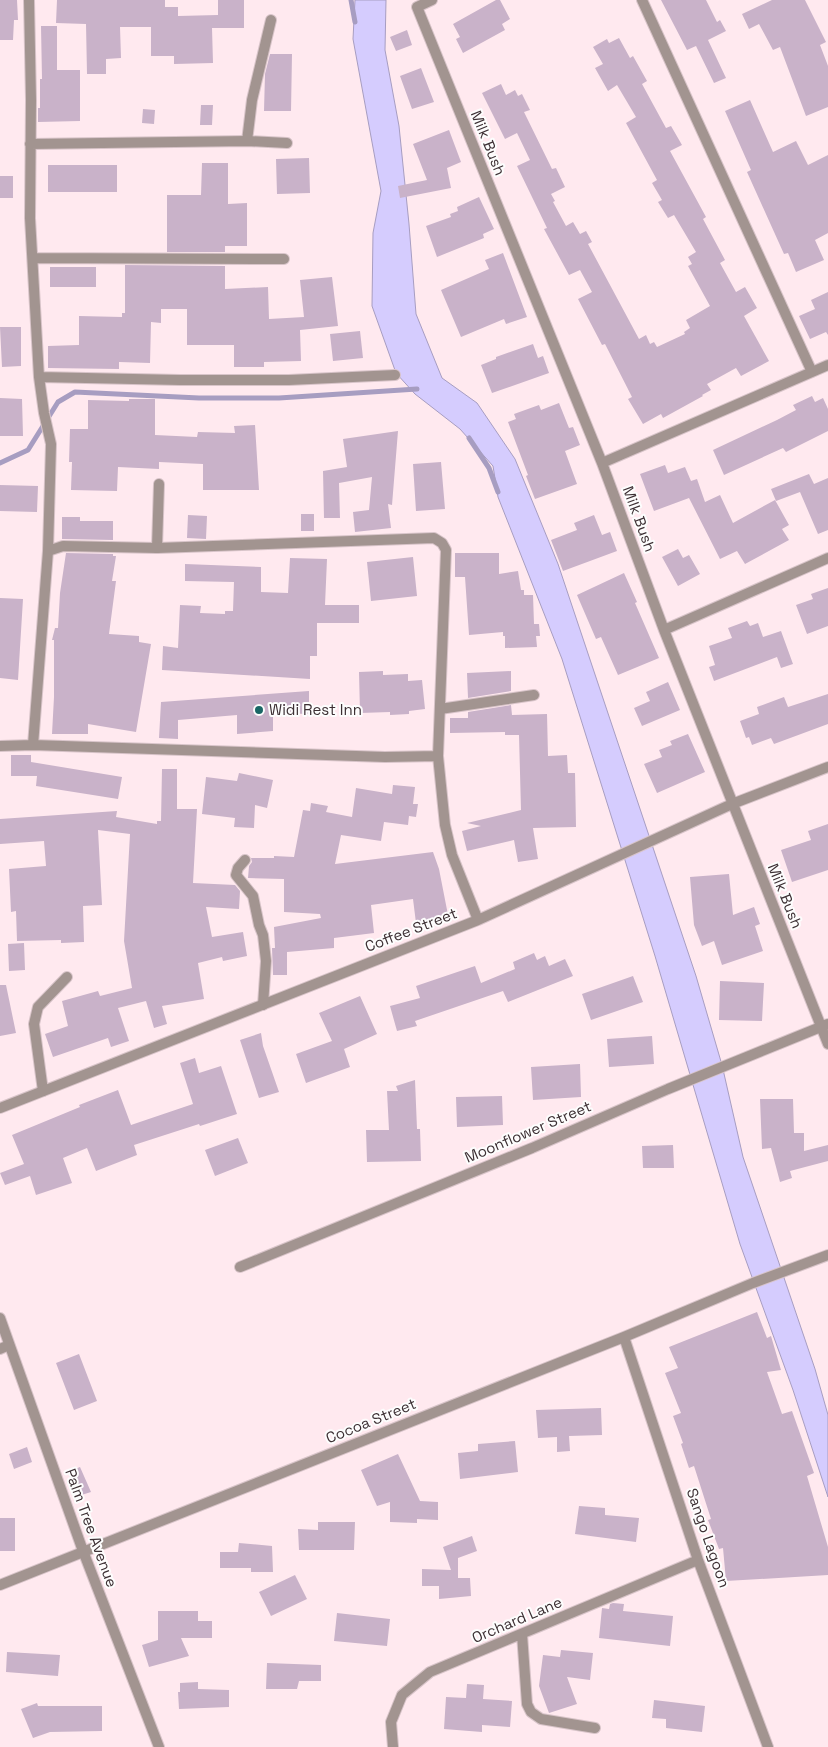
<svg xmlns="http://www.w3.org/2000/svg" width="828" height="1747" viewBox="0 0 828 1747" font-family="'Space Grotesk',sans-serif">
<rect width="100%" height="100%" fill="#ffe9ef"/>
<path fill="#d5ccfe" stroke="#a79dc1" d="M355 0H386L385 50 399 126 409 224 416 314 442 378 477 403 515 459 558 564 696 976 722 1065 743 1157 815 1369 828 1415V1497L793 1390 740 1244 655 956 562 659 498 497 493 466 460 429 415 394 396 373 372 306 373 233 381 191 353 39Z"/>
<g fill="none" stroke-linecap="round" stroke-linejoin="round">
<path stroke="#a79dc1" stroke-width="5" d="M351 0 355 22
M469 438 489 468 498 492
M0 463 28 450 58 402 75 392 199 398H279L417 389"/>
</g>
<path fill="#c9b2c9" d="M0 0H17L18 20H14L13 40H0Z
M57 0H165V7H178V16L218 15V0H244V28H212L213 63 174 64V56H151V27H120L121 58 106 59V74H87L86 24 56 23Z
M496 0H500L510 19 502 24 505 30 463 53 456 39 460 37 453 24Z
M661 0H706L717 22 720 20 726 31 708 40 726 78 714 83 696 46 687 50Z
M772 0H805L826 42 820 45 828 66V107L806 116 780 47 773 50 759 24 749 29 742 14Z
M41 26H57V70H80V121L38 122V108H40V79H42Z
M407 30 412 45 396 51 390 37Z
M619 38 630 58 633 56 647 81 642 84 666 128 671 126 682 145 670 151 706 217 703 219 725 260 720 263 736 292 745 287 757 308 744 316 769 361 741 376 736 368 707 384 711 390 702 395 703 396 663 418 661 414 643 424 628 399 632 397 605 344 602 345 578 299 592 292 580 270 569 275 544 229 547 228 517 166 530 160 517 133 505 139 482 93 501 84 506 95 515 90 518 96 522 94 530 110 524 112 552 169 556 168 565 187 551 194 555 201 553 202 566 226 573 222 580 234 586 231 592 242 588 244 639 339 646 335 650 344 654 342 657 347 685 334 684 332 690 328 686 320 710 306 688 266 692 264 688 257 696 252 674 215 668 218 658 202 662 200 652 183 657 180 626 123 636 117 617 85 608 91 595 68 603 64 593 47 607 39 609 43Z
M270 54H292L291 111H264L265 74Z
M421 68 434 102 412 109 400 76Z
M750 100 773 152 796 141 808 165 828 155V233L815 240 824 260 796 272 788 253 784 254 747 172 751 170 725 111Z
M201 105H213L212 125H200Z
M143 109 155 110 154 124 142 123Z
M449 130 461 162 447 168 451 188 400 198 398 186 427 180 413 144Z
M309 158 310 193 277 194 276 159Z
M202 163H228V204L247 203V246H225V252H167V195H201Z
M48 165H117V192H48Z
M0 176H13V198H0Z
M479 197 494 229 483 234 484 238 437 257 426 226 451 217 450 214 458 211 457 207Z
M503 253 527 317 506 324 504 319 461 337 441 290 489 269 485 260Z
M125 265 225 266V289L268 287 269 319 304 317 300 280 332 277 338 326 300 330 301 361 264 362V367H234V345H187V309H161V323L151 322 150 363 119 362V369L48 368V346L79 345V316L122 317V313H125Z
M50 267H96V287H50Z
M828 292V335L826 332 810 339 799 316 815 309 811 300Z
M0 327H21V366L2 367Z
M360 331 363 358 333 361 330 334Z
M533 344 538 358 543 356 549 373 492 393 481 365 496 359V357Z
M812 396 815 402 823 398 828 409V431L786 452 783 448 724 475 713 450 777 420 796 410 793 405Z
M0 398 22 399 23 436H0Z
M129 399H155V435L197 437 198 432 235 433 234 426 255 425 259 490H203V464L159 462V469L118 467 117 491 71 490 72 462H69L70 429H88V400L129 401Z
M559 403 569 428 573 427 580 445 565 451 577 484 535 499 526 476 528 475 508 422 516 419 514 414 539 405 541 410Z
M398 431 392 505 388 504 391 528 355 532 353 512 369 510 372 477 339 483 340 518H324L323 471 347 467 343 439Z
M441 462 445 509 416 511 413 464Z
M665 465 668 473 685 467 691 481 697 479 705 502 720 495 733 523 775 500 789 525 782 529 789 540 745 564 737 551 720 559 689 498 654 511 640 474Z
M809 474 814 484 828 478V530L818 534 800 492 776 501 771 489Z
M0 485 38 486 37 512 0 511Z
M301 514H314V531H301Z
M188 515 207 516 206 539 187 538Z
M594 515 602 535 610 532 617 551 563 571 551 540 577 530 574 523Z
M62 517H80V521H113V540L62 539Z
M678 549 683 558 689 555 700 574 678 586 662 557Z
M66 553 113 554V556H116L112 581H116L109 634 139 636V642L151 644 136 732 88 724V734H52L54 697V640H52L55 628H58L60 593Z
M455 553H499V574L518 571 521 590H524V595H533L534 624H539L540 636H536L537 647 505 648V636H503V632L469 635 465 577H455Z
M413 557 417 596 371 601 367 562Z
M290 558 327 559 325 605H359V623H317V656H310V679L162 670 163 646 178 648 180 605 201 606 200 613 225 614V611H233L234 582 185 581V564L261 567V592L288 593Z
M624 573 637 602 635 603 659 658 618 675 601 637 596 639 577 595Z
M828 588V626L807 634 796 605 813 599 811 594Z
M0 598 23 599 18 680 0 678Z
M747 621 750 626 758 623 763 637 781 631 793 664 781 668 777 657 714 681 709 667 715 665 709 646 732 638 728 628Z
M383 671V675L408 674V681L422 680 425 709 409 711V714L390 715V712L360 713 359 672Z
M511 671V691L468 698 467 673Z
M668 682 680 710 642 726 634 708 650 701 646 692Z
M309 691V714L273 713V731L237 734V715L178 720V739L159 738 161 702Z
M828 694V724L774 744 771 738 752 745 749 737 746 738 740 721 759 714 757 707 784 697 788 707Z
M511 705 512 715 547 714 548 756 567 755 568 773H575L576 827 533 828 538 859 518 862 514 840 467 851 462 831 481 826 467 823 521 810 519 735H505V732L450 733V718H468V712Z
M688 734 705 772 657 793 644 764 662 757 659 750 672 745 670 741Z
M11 755H31V762L122 777 118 799 36 786 37 776H11Z
M162 769H177V809H197L193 883 235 885 240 891 239 909 206 907 212 937 243 932 247 956 223 961 222 957 198 963 204 999 162 1006 167 1024 154 1028 146 1001 118 1008 129 1041 111 1047 108 1038 53 1057 45 1034 68 1026 62 1001 98 991 100 996 132 988 124 941 130 834 98 830 102 905 83 906 84 942 61 943V940L17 941 16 911 11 912 9 869 46 866 44 841 0 844V819L117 811 116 817 157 824V821H161Z
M239 773 273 780 267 808 255 805 254 828 234 827 235 818 202 814 206 777 237 781Z
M393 785 415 787 413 804H418L416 817 409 816 408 825 384 822 381 841 341 835 335 864 433 852 439 869 448 915 416 923 413 899 371 905 374 933 334 938V948L287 952V975H273L272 948H275L274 927 321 918 320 914 284 912V879L248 878 249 866 252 862 251 858H274V856L294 857 303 810 310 811 311 803 328 806 326 812 352 817 356 788 392 794Z
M828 824V870L792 882 781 850 811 840 808 831Z
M729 874 733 915 754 907 760 924 755 926 763 951 722 965 714 941 702 946 694 925 690 877Z
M24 943 25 970 9 971 8 944Z
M534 953 537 960 545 956 549 966 565 959 573 976 508 1002 503 991 415 1021 417 1026 397 1031 390 1006 420 998 416 986 475 966 481 983 515 969 513 962Z
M633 976 643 1002 591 1020 582 994Z
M720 981 764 983 762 1021 719 1020Z
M0 985H6L16 1033 0 1036Z
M360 996 377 1034 344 1049 350 1067 306 1083 296 1054 332 1041 319 1013Z
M261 1033 263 1046 279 1092 259 1098 240 1040Z
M652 1036 654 1064 609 1067 607 1039Z
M195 1058 199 1073 221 1066 237 1114 200 1126 199 1124 134 1145 137 1155 96 1171 87 1148 63 1158 72 1183 36 1195 30 1176 5 1185 0 1173 24 1164 12 1135 80 1107 79 1105 118 1090 131 1125 193 1104 180 1063Z
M580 1064 581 1097 533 1100 531 1067Z
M415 1080 417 1129H420L421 1161 367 1162 366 1130H389L387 1091H398L396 1086Z
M502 1096 503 1125 457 1127 456 1097Z
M760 1099H793L794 1133H804V1151L828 1145V1161L790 1171 792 1178 780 1182 771 1148 762 1149Z
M238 1138 248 1163 215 1176 205 1150Z
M673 1145 674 1168H643L642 1146Z
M757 1312 767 1338 771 1336 781 1370 767 1372 782 1414 792 1411 814 1473 807 1476 828 1547V1575L726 1581 723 1548 719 1549 708 1520 711 1519 694 1466 689 1468 681 1444 683 1443 673 1416 681 1413 665 1373 678 1368 669 1347Z
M79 1354 97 1401 74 1410 56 1363Z
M601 1408 602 1435 569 1436 570 1451 557 1452V1437L538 1438 536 1410Z
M515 1441 518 1472 460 1479 458 1453 478 1451V1444Z
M27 1447 32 1462 14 1469 9 1454Z
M398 1454 420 1501 438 1502V1520L417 1519V1523L390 1522V1502L377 1506 361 1470Z
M80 1467 91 1492 75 1497 71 1485H73L68 1472Z
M579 1506 605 1508V1515L639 1518 636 1542 575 1534Z
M0 1518H15V1551H0Z
M318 1522H355L354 1550H299L298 1529 318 1530Z
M472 1536 477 1551 458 1558V1578H470L471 1596 439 1599V1586H422V1569L451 1570 443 1547Z
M239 1543 272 1546 273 1572H251V1568H220V1552H238Z
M295 1575 307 1599 271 1616 259 1592Z
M613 1603 624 1604 623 1611 673 1616 670 1646 599 1638 602 1608 609 1609 610 1604Z
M158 1611H198V1621H212V1638H181L189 1656 149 1667 142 1645 158 1640Z
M337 1613 390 1619 387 1646 334 1641Z
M561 1650 593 1653 590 1680 567 1677 577 1704 549 1713 539 1686 543 1655 560 1657Z
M7 1652 60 1655 58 1676 6 1672Z
M267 1663 321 1665V1681H299L297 1689H266Z
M198 1682V1689L229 1690V1707L179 1709 178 1692H180V1683Z
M467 1684 484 1685 483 1699 512 1701 510 1727 482 1725V1732L444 1729 446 1697 466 1698Z
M654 1700 705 1706 702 1732 666 1728V1719L652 1718Z
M37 1703 38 1706H102V1731L50 1732 33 1738 21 1709Z"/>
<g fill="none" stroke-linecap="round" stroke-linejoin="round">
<defs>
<path id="service" d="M247 141 252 100 271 20
M157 548 159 484
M440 709 534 695
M245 860 238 868 236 875 253 896 259 925 263 935 266 961 263 1005
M43 1091 34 1024 38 1007 67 977"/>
<path id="minor" d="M29 0 31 100 30 218 39 377 44 413 51 444 48 551 33 745 385 757 438 756 446 550 442 543 434 538 157 548 63 546 48 551
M432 0 417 7 602 463 664 630 828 1044
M642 0 812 372
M30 144 247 141 287 143
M33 258 284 259
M39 377 180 380H289L395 375
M602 463 828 365
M664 630 828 558
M0 746 33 745
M438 756 445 825 452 855 478 920
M0 1108 478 920 732 804 828 767
M240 1267 532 1148 668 1089 828 1024
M0 1318 83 1551 159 1747
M624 1337 698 1560 768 1747
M0 1349 9 1345
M0 1585 624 1337 753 1283 828 1255
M522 1634 527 1704 531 1712 541 1719 595 1728
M393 1747 391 1722 402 1695 430 1672 698 1560"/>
</defs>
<use href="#service" stroke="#d8c4c9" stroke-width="12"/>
<use href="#minor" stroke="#d8c4c9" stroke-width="12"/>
<use href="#service" stroke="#a29490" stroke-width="10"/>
<use href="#minor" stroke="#a29490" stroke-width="10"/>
</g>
<circle fill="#1a6766" stroke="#fdfdfd" stroke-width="2" cx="259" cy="710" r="5"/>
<g text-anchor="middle" stroke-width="4" stroke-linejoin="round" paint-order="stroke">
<g font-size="15" fill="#3c2f33" stroke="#fdfdfd">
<text transform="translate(488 143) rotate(68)" y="5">Milk Bush</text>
<text transform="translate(639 519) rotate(70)" y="5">Milk Bush</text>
<text transform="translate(785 896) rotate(68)" y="5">Milk Bush</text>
<text transform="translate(411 930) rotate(-21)" y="5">Coffee Street</text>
<text transform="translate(528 1132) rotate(-23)" y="5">Moonflower Street</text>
<text transform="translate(371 1421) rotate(-22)" y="5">Cocoa Street</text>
<text transform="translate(91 1528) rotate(70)" y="5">Palm Tree Avenue</text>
<text transform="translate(708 1538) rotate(71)" y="5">Sango Lagoon</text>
<text transform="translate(517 1620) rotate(-23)" y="5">Orchard Lane</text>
</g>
<g font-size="15" fill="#3c2f33" stroke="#fdfdfd" text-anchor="start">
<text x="269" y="715">Widi Rest Inn</text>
</g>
</g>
</svg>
